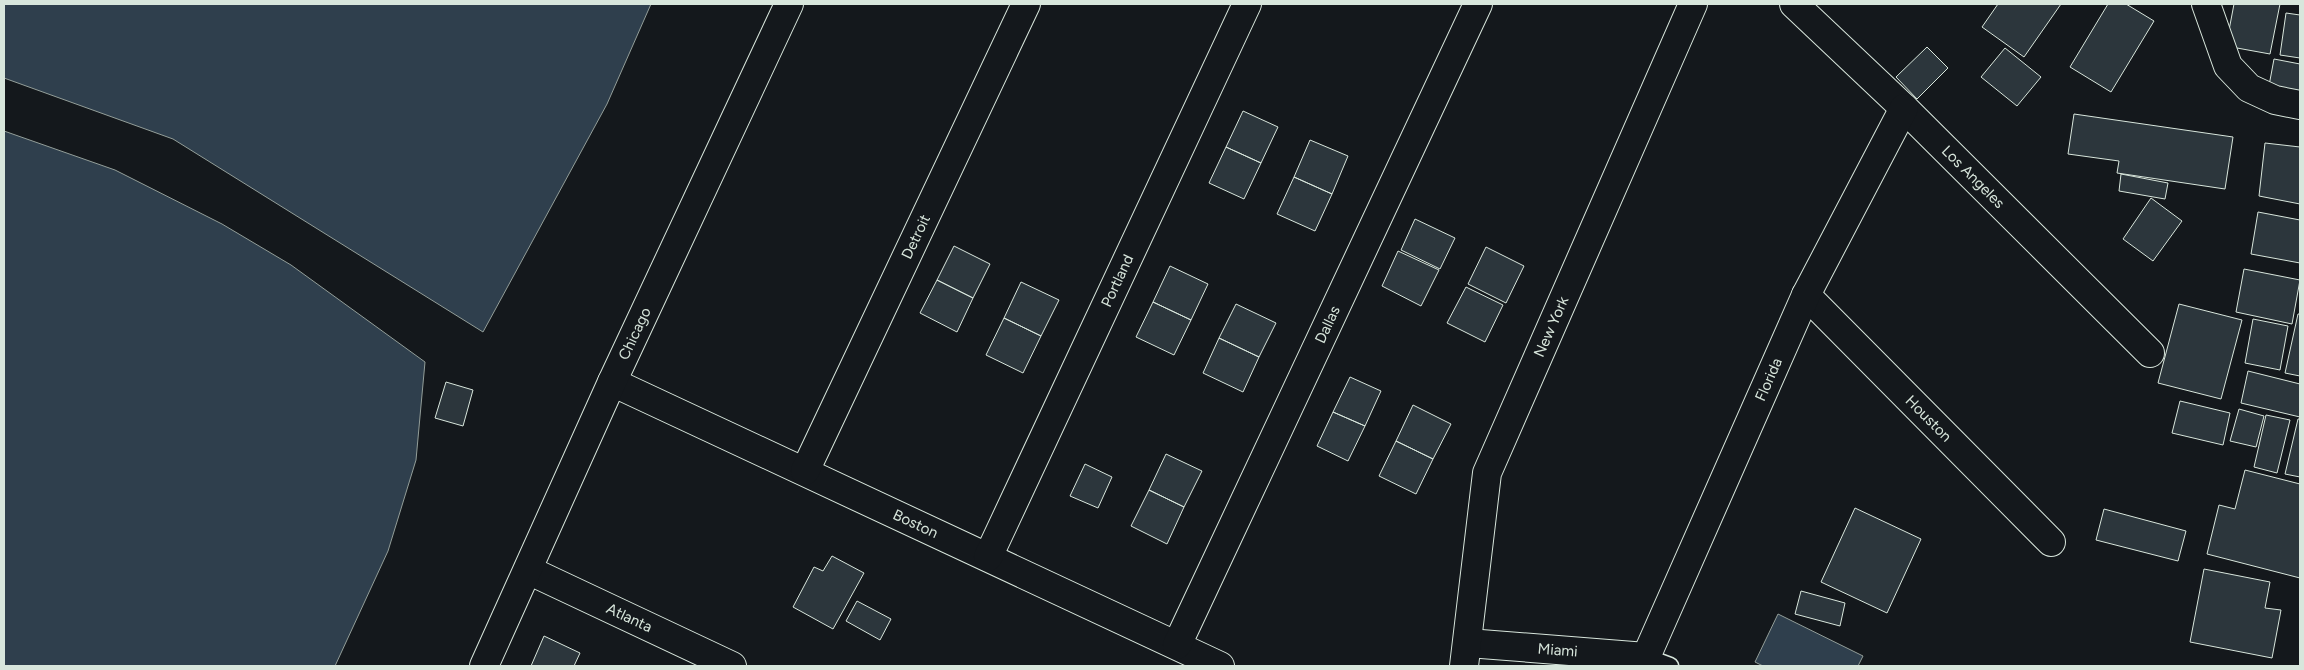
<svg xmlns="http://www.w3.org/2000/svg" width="2304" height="670" viewBox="0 0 2304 670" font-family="Figtree,sans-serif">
<rect width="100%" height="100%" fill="#14181c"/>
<path fill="#2f3f4d" stroke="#939e99" d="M4 4H651L607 104 483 332 173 139 4 78Z
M4 131 115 170 222 224 291 265 425 362 416 460 388 551 335 666H4Z
M1778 614 1863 656 1858 666H1763L1755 662Z"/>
<path fill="#2c363c" stroke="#d8e6dc" d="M1998 4H2061L2024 57 1982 27Z
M2108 4H2126L2154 21 2111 92 2070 67Z
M2234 4H2280L2270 54 2226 46Z
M2286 13 2300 15V58L2280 55Z
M1927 47 1948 68 1917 99 1896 77Z
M2005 48 2041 77 2017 106 1981 77Z
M2274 59 2300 64V97L2268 91Z
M1243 111 1278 127 1261 163 1226 147Z
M2074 114 2233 137 2225 189 2117 173 2119 161 2068 154Z
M1310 140 1348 156 1332 194 1294 177Z
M2265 143 2300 147V204L2259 196Z
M1226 147 1261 163 1244 199 1209 183Z
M2121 174 2168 183 2165 199 2119 191Z
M1294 177 1332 194 1315 231 1277 214Z
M2151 198 2182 221 2153 261 2123 239Z
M2258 212 2300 220V263L2251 254Z
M1415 219 1455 238 1440 269 1401 250Z
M954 246 990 264 973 298 937 280Z
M1486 247 1524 266 1506 303 1468 284Z
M1398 251 1439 270 1421 306 1382 286Z
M1170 266 1208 284 1191 320 1153 302Z
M2244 269 2300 280 2292 324 2236 312Z
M937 280 973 298 957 332 920 313Z
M1021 282 1059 300 1041 336 1004 318Z
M1466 287 1503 305 1485 342 1447 323Z
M1153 302 1191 320 1174 355 1136 337Z
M1236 304 1276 323 1259 357 1219 338Z
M2179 304 2242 320 2221 399 2158 383Z
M2298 314H2300V376L2285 373Z
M1004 318 1041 336 1023 373 986 355Z
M2253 319 2288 326 2280 370 2245 363Z
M1219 338 1259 357 1243 392 1203 373Z
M2248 371 2300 384V417L2241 403Z
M1350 377 1381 391 1365 426 1333 412Z
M446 382 473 390 463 426 435 418Z
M2180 401 2230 413 2223 445 2172 433Z
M1413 405 1451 424 1433 459 1396 441Z
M2239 409 2264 416 2256 447 2230 441Z
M1333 412 1365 426 1348 461 1317 446Z
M2266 415 2290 420 2277 473 2254 467Z
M2298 419H2300V477L2285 474Z
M1396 441 1433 459 1416 494 1379 476Z
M1166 454 1202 471 1184 507 1149 490Z
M1085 464 1112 477 1098 508 1070 496Z
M2245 470 2300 484V578L2207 554 2219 505 2235 509Z
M1149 490 1184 507 1167 544 1131 526Z
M1855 508 1921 539 1887 613 1821 582Z
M2104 509 2186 531 2178 561 2096 540Z
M832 556 864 573 833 629 793 607 814 567 823 571Z
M2204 569 2270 582 2265 608 2281 610 2272 658 2190 642Z
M1801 591 1845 603 1840 626 1795 614Z
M857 601 891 619 880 640 846 621Z
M544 636 580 653 574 666H531Z"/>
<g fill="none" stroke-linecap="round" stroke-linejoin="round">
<defs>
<path id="lane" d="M1646 657 1670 666"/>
<g id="street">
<path id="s1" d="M1794 4 1904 108 2150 353"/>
<path d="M2206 4 2228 66 2249 88 2275 100 2300 105"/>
<path id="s2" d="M1806 295 2051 542"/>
<path id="s3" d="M612 382 1220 666"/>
<path id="s4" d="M805 471 1026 4"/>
<path id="s5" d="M988 557 1247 4"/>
<path id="s6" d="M528 570 732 666"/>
<path id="s7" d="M1468 643 1646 657 1806 295 1904 108"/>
<path id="s8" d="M1177 645 1478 4"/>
<path id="s9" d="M484 666 612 382 789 4"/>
<path id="s10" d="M1464 666 1487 473 1693 4"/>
</g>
</defs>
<use href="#lane" stroke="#d8e6dc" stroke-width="19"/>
<use href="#street" stroke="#d8e6dc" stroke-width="30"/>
<use href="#lane" stroke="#14181c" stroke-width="16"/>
<use href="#street" stroke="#14181c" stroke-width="28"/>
</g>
<g text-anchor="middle" stroke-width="4" stroke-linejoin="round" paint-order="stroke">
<g font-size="15" fill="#d8e6dc" stroke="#14181c">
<text dy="5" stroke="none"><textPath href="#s1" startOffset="249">Los Angeles</textPath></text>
<text dy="5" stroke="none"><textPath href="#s4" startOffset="259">Detroit</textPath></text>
<text dy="5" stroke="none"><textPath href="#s5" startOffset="305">Portland</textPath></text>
<text dy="5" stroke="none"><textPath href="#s8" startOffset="354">Dallas</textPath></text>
<text dy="5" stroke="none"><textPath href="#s10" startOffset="354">New York</textPath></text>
<text dy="5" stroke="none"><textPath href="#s9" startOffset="365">Chicago</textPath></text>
<text dy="5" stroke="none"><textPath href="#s7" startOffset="482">Florida</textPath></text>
<text dy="5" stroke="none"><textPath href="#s2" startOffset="174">Houston</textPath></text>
<text dy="5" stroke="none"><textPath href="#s3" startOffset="335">Boston</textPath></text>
<text dy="5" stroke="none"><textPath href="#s6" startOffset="112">Atlanta</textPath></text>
<text dy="5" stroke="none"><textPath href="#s7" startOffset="90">Miami</textPath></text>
</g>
</g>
<rect width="2304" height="670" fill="none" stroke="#d8e6dc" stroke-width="10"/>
</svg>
